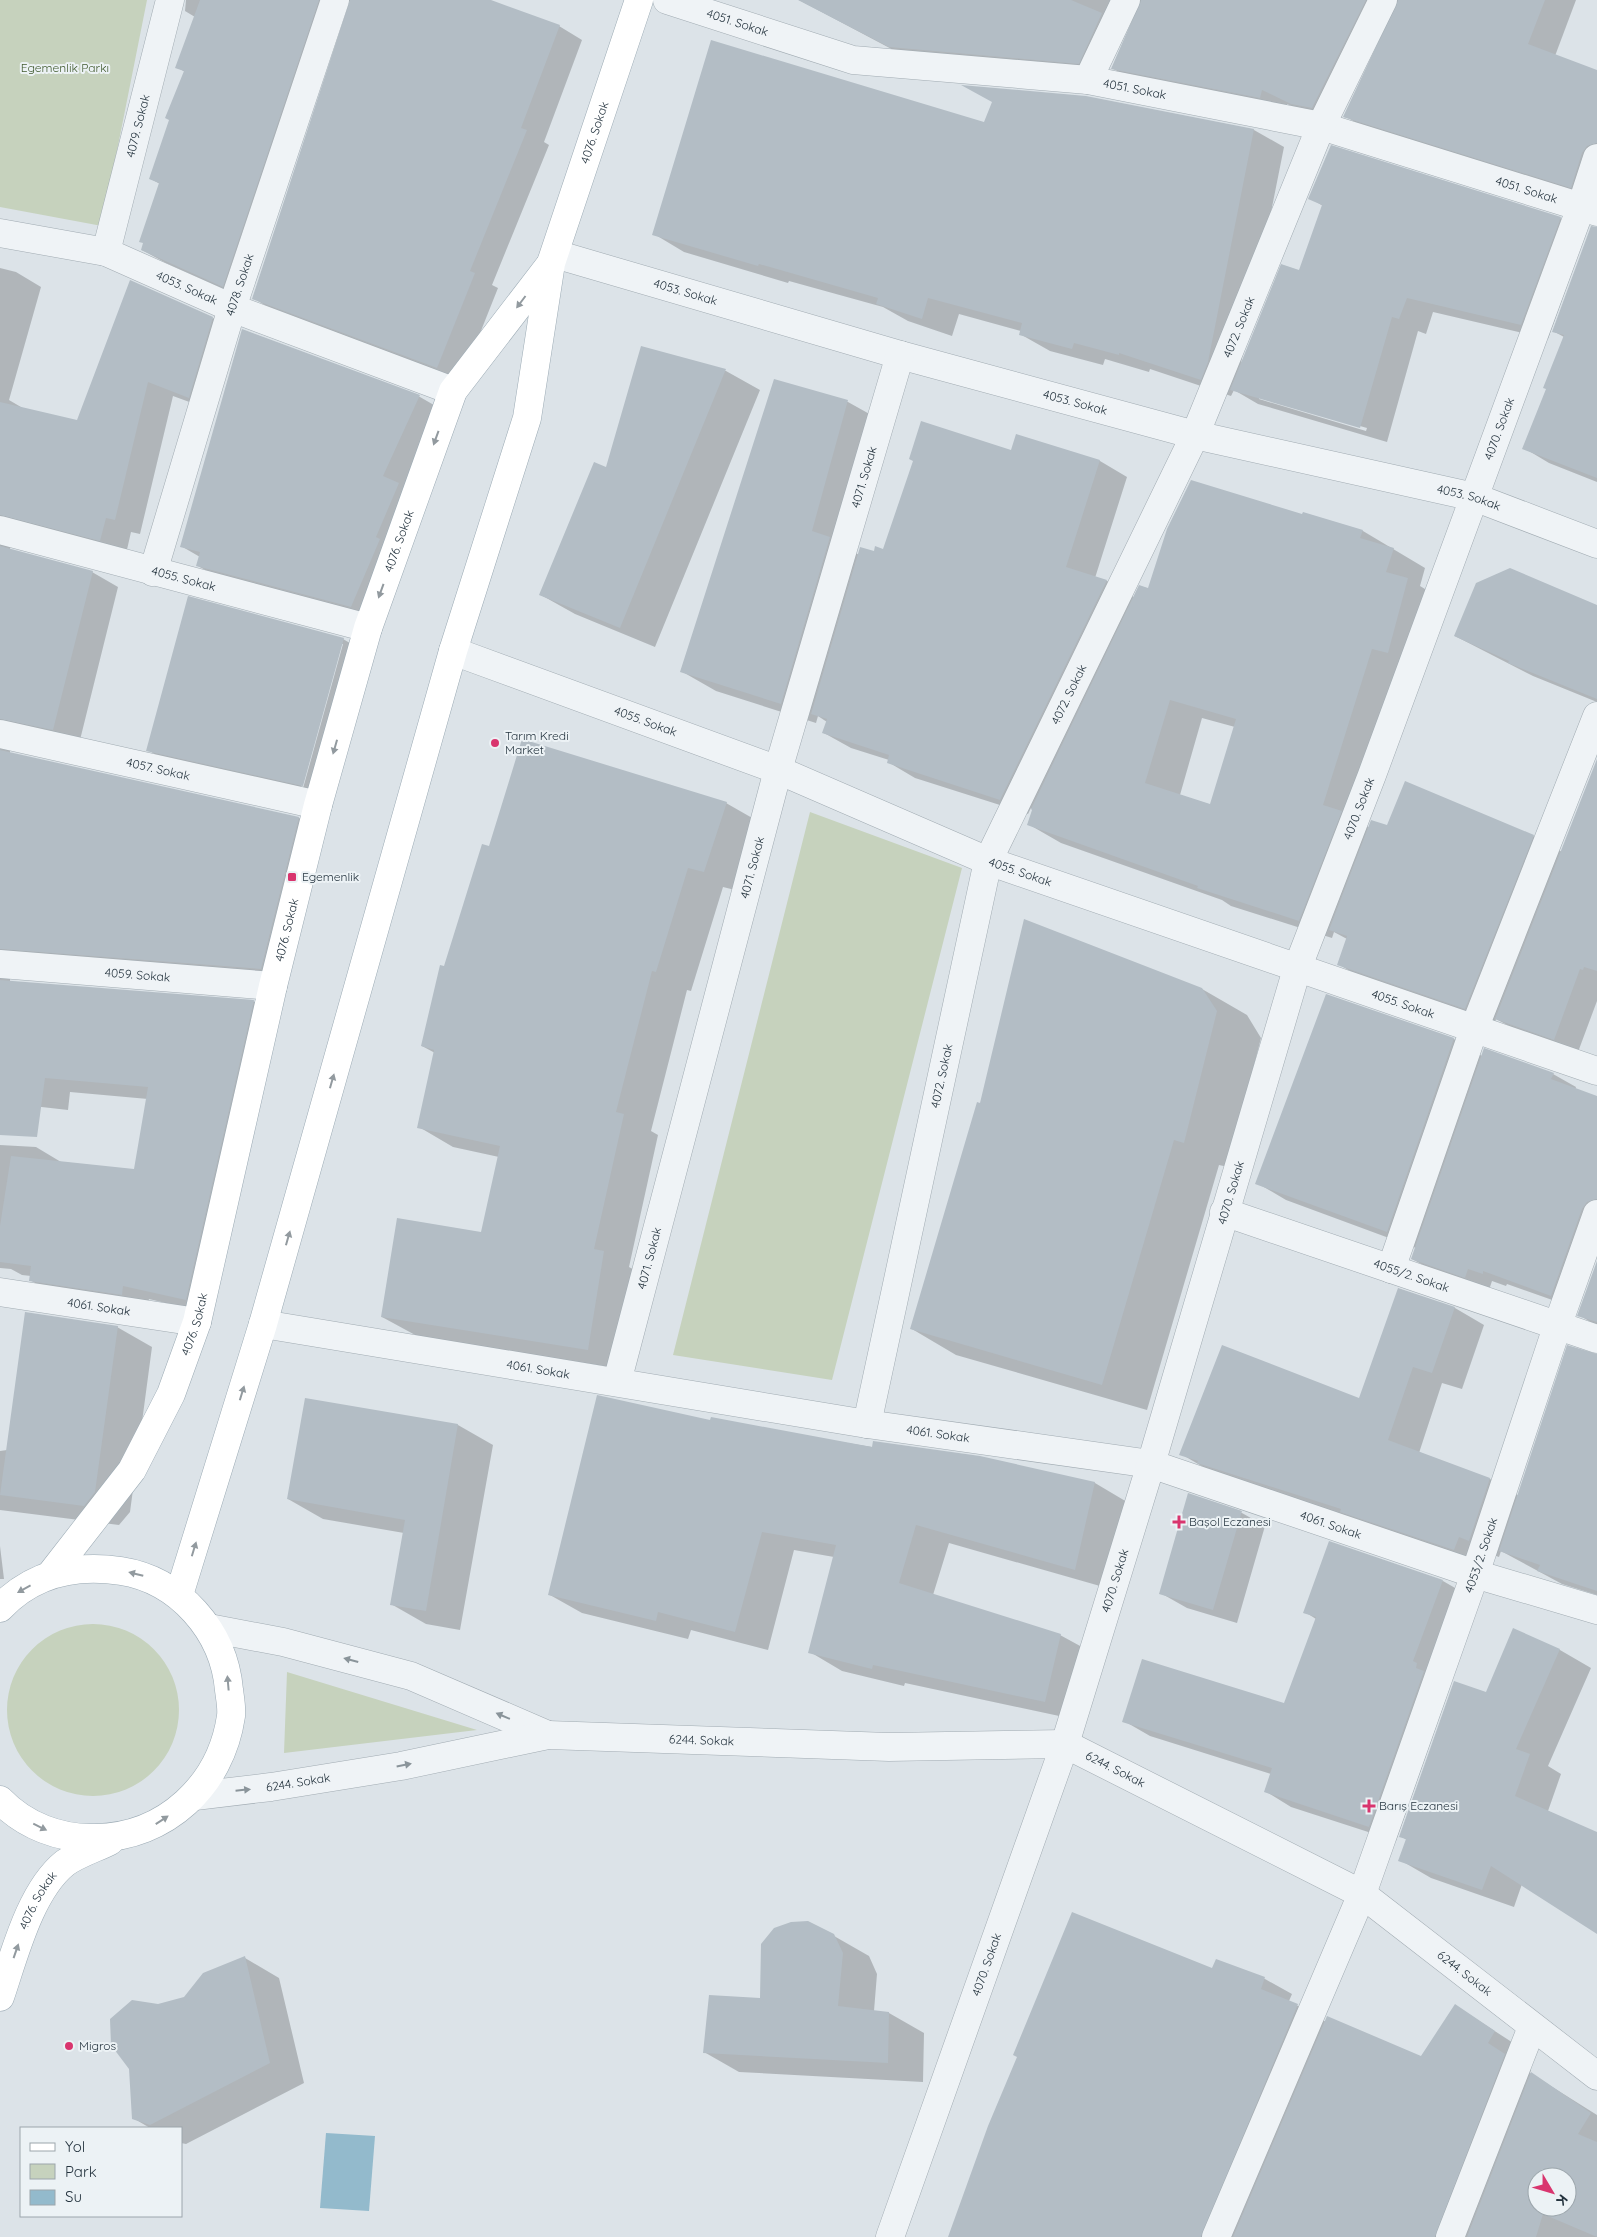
<svg xmlns="http://www.w3.org/2000/svg" width="1597" height="2237" viewBox="0 0 1597 2237" font-family="Quicksand,sans-serif">
<rect width="100%" height="100%" fill="#dce3e8"/>
<path fill="#c6d2bd" d="M0 0H147L102 226 0 207Z
M810 812 962 868 832 1380 673 1355Z
M7 1710a86 86 0 1 1 172 0a86 86 0 1 1-172 0Z
M287 1672 477 1730 284 1753Z"/>
<path fill="#93bacc" d="M326 2133 375 2136 369 2211 320 2208Z"/>
<path fill="#0003" fill-rule="evenodd" d="M186 0H351L343 8 246 299 166 263 142 250 160 184 151 179 185 72 177 67 195 17 185 11Z
M351 0H470L559 26 582 40 544 142 549 145 492 285 498 288 461 381 276 312 253 298Z
M799 0H1576L1555 56 1597 71V201L1370 131 1345 116 1395 8 1338 122 1318 118 1287 104 1286 112 1138 83 1112 68 1138 8 1104 78 916 62Z
M985 123 1254 130 1284 147 1241 363 1300 272 1323 206 1310 198 1560 218 1586 233 1548 339 1433 312 1426 334 1418 331 1387 442 1258 404 1234 390 1231 396 1150 369 1149 372 1105 359 1103 365 1050 351 1020 334 1021 331 959 314 952 336 908 321 883 307 789 281 788 283 684 252 654 234ZM1259 397 1367 428 1366 431 1259 399Z
M1597 228V482L1549 463 1524 448 1547 389 1564 337 1553 331Z
M0 268 16 272 41 287 9 400 26 410 78 422 213 318 238 333 214 411 173 396 140 534 131 532 126 554 10 540V550L92 572 118 587 79 744 10 745V754L299 818 324 833 286 983 10 977V982L253 1001 279 1016 211 1314 149 1299 147 1309 56 1295 30 1280 31 1276 22 1275 11 1269 0 1268V1145L36 1147 61 1162 135 1170 148 1099 70 1092 68 1110 24 1105 0 1091Z
M243 330 420 397 446 412 378 622 225 581 198 566 200 557 181 546Z
M642 347 726 371 760 390 655 647 575 614 541 595 607 469Z
M775 381 848 402 882 421 847 548 859 555 884 551 1012 452 1100 461 1127 477 1095 578 1107 581 1135 598 1303 516 1363 531 1425 568 1420 586 1440 598 1357 821 1370 828 1387 827 1533 836 1562 852 1597 762V1001L1578 1052 1520 1032 1496 1019 1494 1025 1367 981 1338 964 1347 939 1334 932 1332 938 1231 906 1222 900 1061 843 1028 824 1034 810 1031 808 1028 814 915 778 888 762 889 760 851 748 824 733 827 722 818 716 816 723 716 691 681 671ZM1202 718 1235 727 1211 805 1180 795Z
M1597 606V702L1533 676 1455 636Z
M343 639 367 653 326 798 171 764 148 750ZM341 644H343L302 792 300 791Z
M726 803 761 823 739 891 723 887 691 991 687 990 651 1131 658 1135 629 1267 638 1272 622 1369 417 1336 382 1317 482 1233 499 1157 453 1147 419 1127 435 1053 422 1046 445 968 489 848Z
M1202 989 1247 1015 1261 1038 1228 1167 1219 1165 1147 1410 956 1355 912 1329 981 1105Z
M1327 996 1454 1039 1482 1056 1553 1074 1576 1087 1575 1090 1597 1097V1246L1575 1308 1507 1284 1506 1286 1492 1281 1489 1290 1436 1272 1412 1259 1416 1248 1286 1200 1257 1183Z
M1597 1265V1326L1579 1315Z
M1399 1289 1455 1308 1484 1325 1462 1389 1442 1383 1419 1453 1490 1479 1519 1496 1597 1355V1595L1562 1584 1501 1551 1499 1557 1488 1553 1483 1566 1210 1471 1181 1454 1360 1399Z
M117 1327 152 1347 130 1512 119 1525 0 1510V1451L7 1450Z
M306 1399 458 1425 493 1445 460 1630 426 1624 391 1604 404 1533 323 1519 288 1499Z
M711 1421 1095 1483 1127 1502 1107 1588 949 1543 933 1595 1060 1635 1093 1653 1078 1720 905 1683 904 1686 842 1671 810 1652 834 1557 794 1550 768 1650 691 1630 688 1639 582 1613 550 1595Z
M1189 1495 1242 1513 1265 1526 1237 1623 1187 1608 1164 1595Z
M0 1546 4 1579H0Z
M1443 1581 1469 1596 1442 1682 1450 1687 1396 1841 1291 1807 1265 1791 1271 1774 1150 1736 1124 1721 1285 1705 1316 1619 1305 1612Z
M1514 1630 1560 1650 1591 1668 1548 1766 1561 1774 1548 1811 1597 1834V1932L1522 1884 1514 1907 1431 1878 1400 1860 1407 1840 1400 1836 1487 1694Z
M834 1936 869 1956 877 1974 874 2011 889 2013 924 2033 923 2082 739 2072 704 2052Z
M245 1958 279 1978 304 2083 186 2144 181 2143V2128H150L133 2118 158 2005 185 1998Z
M1216 1961 1265 1979 1292 1994 1289 2001 1326 2022 1421 2057 1456 2006 1521 2048 1514 2059 1531 2070 1530 2073 1597 2115V2237H949L1213 1970ZM1537 2177H1567V2207H1537Z"/>
<path fill="#b3bdc5" fill-rule="evenodd" d="M200 0H319L223 287 141 250 143 243 139 242 159 183 149 179 169 120 165 118 184 71 175 68Z
M350 0H491L560 25 521 128 527 130 470 271 475 273 437 368 252 299Z
M798 0H1071L1102 13 1079 64 889 47Z
M1141 0H1366L1312 108 1291 104 1262 90 1260 98 1111 69Z
M1398 0H1545L1528 44 1597 70V143L1587 146 1582 153 1571 188 1343 117Z
M711 40 984 122 992 102 961 85 1086 96 1254 129 1208 362 1201 380 1119 353V355L1074 343 1072 349 1019 335 1022 323 928 298 922 319 876 304 878 298 759 264 758 266 652 235Z
M1331 145 1561 217 1521 325 1407 298 1399 319 1392 317 1360 428 1230 390 1281 264 1299 270 1322 205 1308 199Z
M1591 226 1597 227V478L1522 449 1546 389 1543 388 1564 335 1552 332Z
M130 280 213 317 189 398 148 382 115 520 106 518 100 541 0 515V402L77 420Z
M242 329 420 395 383 476 399 483 376 537 380 539 351 607 196 566 200 552 180 547Z
M641 346 726 369 620 628 539 595 594 462 606 467Z
M774 379 848 400 812 531 830 537 781 704 680 672Z
M921 421 1011 450 1016 434 1100 460 1066 567 1107 580 1000 800 887 763 889 755 822 733 827 719 811 714 860 547 874 551 875 546 883 549 913 461 909 459Z
M1191 480 1302 514 1303 512 1363 530 1360 538 1394 548 1386 572 1408 578 1388 653 1372 649 1323 805 1342 811 1299 921 1197 888 1198 886 1027 825 1032 810 1031 809 1139 585 1148 588 1167 529ZM1170 700 1236 719 1210 804 1145 783Z
M0 546 93 571 53 730 0 719Z
M1510 568 1597 605V699L1508 663 1509 661 1454 636 1476 583Z
M188 596 344 638 303 786 146 751Z
M522 739 727 802 704 872 688 868 656 972 652 971 616 1112 624 1114 594 1249 604 1251 588 1350 381 1317 397 1218 481 1232 500 1146 417 1128 434 1050 421 1046 440 965 444 966 482 844 489 846Z
M0 750 299 817 261 969 0 949Z
M1597 759V971L1584 967 1583 970 1580 969 1554 1040 1495 1019Z
M1405 781 1534 835 1465 1009 1337 965 1347 936 1329 930 1371 820 1387 825Z
M1024 919 1202 988 1217 1011 1184 1143 1174 1140 1102 1385 910 1329 977 1102 980 1103Z
M0 980 254 1000 186 1300 123 1286 122 1295 29 1281 31 1266 0 1262V1226L11 1156 134 1169 148 1087 45 1078 37 1137 0 1135Z
M1326 994 1454 1038 1387 1232 1255 1184Z
M1484 1048 1554 1073 1551 1079 1597 1096V1199L1587 1202 1582 1209 1551 1296 1483 1271V1274L1468 1269 1465 1278 1411 1259Z
M1597 1261V1322L1577 1316Z
M1398 1288 1455 1307 1432 1373 1413 1367 1388 1440 1490 1478 1469 1541 1459 1537 1454 1550 1340 1512 1341 1509 1197 1463 1198 1461 1179 1455 1222 1345 1359 1398Z
M25 1312 118 1326 95 1492 84 1506 0 1495Z
M1567 1345 1597 1354V1591L1537 1571 1540 1565 1499 1551Z
M597 1395 710 1420 711 1417 872 1447 873 1441 980 1456 1095 1482 1075 1570 916 1525 899 1583 1061 1634 1045 1702 873 1665 872 1669 808 1653 836 1545 762 1532 735 1632 658 1612 656 1621 548 1595Z
M305 1398 458 1424 426 1611 390 1605 405 1520 287 1499Z
M1188 1493 1242 1511 1213 1610 1159 1594Z
M1329 1541 1443 1580 1413 1661 1417 1663 1416 1668 1424 1671 1369 1827 1264 1792 1272 1768 1122 1722 1142 1659 1284 1703 1316 1617 1303 1613Z
M1513 1628 1560 1649 1516 1749 1530 1754 1515 1796 1597 1832V1934L1491 1866 1482 1890 1398 1861 1406 1839 1399 1837 1454 1681 1486 1692Z
M1072 1912 1212 1968 1216 1959 1265 1977 1261 1989 1298 2004 1201 2237H948L988 2126 1017 2057 1013 2055Z
M808 1921 834 1934 843 1953 838 2006 889 2012 888 2063 703 2053 709 1995 760 1998 761 1944 774 1928 791 1922Z
M245 1956 270 2063 150 2125 132 2119 129 2069 111 2045 110 2019 132 2000 158 2004 184 1997 203 1973Z
M1455 2004 1495 2031 1488 2043 1505 2054 1435 2237H1233L1327 2016 1421 2056Z
M1531 2072 1591 2113 1578 2134 1597 2142V2237L1543 2214 1536 2237H1467ZM1537 2177H1567V2207H1537Z"/>
<g fill="none" stroke-linecap="round" stroke-linejoin="round">
<defs>
<g id="minor">
<path id="s1" d="M667 0 853 60 1088 80 1321 126 1597 212"/>
<path d="M1088 80 1126 0"/>
<path id="s2" d="M0 233 106 252 232 308 453 391"/>
<path id="s3" d="M106 252 170 0"/>
<path id="s4" d="M555 254 900 355 1195 435 1474 497 1597 544"/>
<path id="s5" d="M0 530 368 628"/>
<path id="s6" d="M153 572 232 308 335 0"/>
<path id="s7" d="M453 651 778 770 988 861 1597 1071"/>
<path id="s8" d="M0 734 318 805"/>
<path id="s9" d="M0 964 273 986"/>
<path id="s10" d="M1224 1212 1597 1339"/>
<path d="M1391 1269 1474 1029 1597 716"/>
<path id="s11" d="M0 1292 197 1322"/>
<path id="s12" d="M263 1324 867 1424 1151 1464 1475 1574 1597 1610"/>
<path id="s13" d="M617 1382 778 770 900 355"/>
<path id="s14" d="M867 1424 988 861 1195 435 1321 126 1383 0"/>
<path d="M209 1628 283 1642 411 1676 548 1735"/>
<path id="s15" d="M195 1796 271 1787 401 1766 548 1735 889 1747 1065 1744 1362 1894 1597 2076"/>
<path id="s16" d="M890 2237 1065 1744 1151 1464 1297 969 1372 775 1581 207 1597 158"/>
<path id="s17" d="M1216 2237 1362 1894 1475 1574 1558 1324 1597 1214"/>
<path d="M1450 2237 1532 2027"/>
</g>
<g id="major">
<path id="s18" d="M51 1574 132 1470 171 1394 197 1322 273 986 318 805 368 628 453 391 549 266"/>
<path id="s19" d="M179 1595 263 1324 453 651 527 418 551 263 639 0"/>
<path d="M0 1608C32 1574 75 1564 121 1571 179 1580 224 1631 229 1690 230 1698 232 1708 231 1716 221 1785 166 1837 95 1838 60 1839 25 1826 0 1800"/>
<path id="s20" d="M0 1997C14 1956 30 1891 65 1863 77 1854 96 1848 110 1841"/>
</g>
</defs>
<use href="#minor" stroke="#a1abb2" stroke-width="29"/>
<use href="#major" stroke="#9baab4" stroke-width="29"/>
<use href="#minor" stroke="#eff3f6" stroke-width="28"/>
<use href="#major" stroke="#fff" stroke-width="28"/>
</g>
<defs><path id="oneway-solid" d="M-6-.8H1V-3.2L6.5 0L1 3.2V.8H-6Z" transform="scale(1.25)"/></defs>
<g fill="#929a9f">
<use href="#oneway-solid" transform="translate(521 302) rotate(127)"/>
<use href="#oneway-solid" transform="translate(436 438) rotate(110)"/>
<use href="#oneway-solid" transform="translate(381 591) rotate(110)"/>
<use href="#oneway-solid" transform="translate(335 747) rotate(106)"/>
<use href="#oneway-solid" transform="translate(332 1081) rotate(-74)"/>
<use href="#oneway-solid" transform="translate(288 1238) rotate(-74)"/>
<use href="#oneway-solid" transform="translate(242 1393) rotate(-73)"/>
<use href="#oneway-solid" transform="translate(194 1549) rotate(-73)"/>
<use href="#oneway-solid" transform="translate(136 1574) rotate(-166)"/>
<use href="#oneway-solid" transform="translate(24 1589) rotate(151)"/>
<use href="#oneway-solid" transform="translate(228 1683) rotate(-95)"/>
<use href="#oneway-solid" transform="translate(162 1820) rotate(-33)"/>
<use href="#oneway-solid" transform="translate(40 1827) rotate(26)"/>
<use href="#oneway-solid" transform="translate(16 1951) rotate(-71)"/>
</g>
<g fill="#8a949a">
<use href="#oneway-solid" transform="translate(351 1660) rotate(-165)"/>
<use href="#oneway-solid" transform="translate(503 1716) rotate(-157)"/>
<use href="#oneway-solid" transform="translate(404 1765) rotate(-11)"/>
<use href="#oneway-solid" transform="translate(243 1790) rotate(-6)"/>
</g>
<g fill="#d9356e" stroke="#ecf2f5" stroke-width="2">
<circle cx="495" cy="743" r="5"/>
<rect x="287" y="872" width="10" height="10" rx="2.5"/>
<path d="M1176.5 1514.5h5v5h5v5h-5v5h-5v-5h-5v-5h5z"/>
<path d="M1366.5 1798.5h5v5h5v5h-5v5h-5v-5h-5v-5h5z"/>
<circle cx="69" cy="2046" r="5"/>
</g>
<g text-anchor="middle" stroke-width="4" stroke-linejoin="round" paint-order="stroke">
<g font-size="12" fill="#25343f" stroke="#ecf2f5">
<text dy="4" stroke="none"><textPath href="#s1" startOffset="74">4051. Sokak</textPath></text>
<text dy="4" stroke="none"><textPath href="#s1" startOffset="479">4051. Sokak</textPath></text>
<text dy="4" stroke="none"><textPath href="#s3" startOffset="130">4079. Sokak</textPath></text>
<text dy="4" stroke="none"><textPath href="#s19" startOffset="1522">4076. Sokak</textPath></text>
<text dy="4" stroke="none"><textPath href="#s1" startOffset="884">4051. Sokak</textPath></text>
<text dy="4" stroke="none"><textPath href="#s6" startOffset="300">4078. Sokak</textPath></text>
<text dy="4" stroke="none"><textPath href="#s2" startOffset="196">4053. Sokak</textPath></text>
<text dy="4" stroke="none"><textPath href="#s4" startOffset="136">4053. Sokak</textPath></text>
<text dy="4" stroke="none"><textPath href="#s14" startOffset="1166">4072. Sokak</textPath></text>
<text dy="4" stroke="none"><textPath href="#s4" startOffset="541">4053. Sokak</textPath></text>
<text dy="4" stroke="none"><textPath href="#s16" startOffset="1909">4070. Sokak</textPath></text>
<text dy="4" stroke="none"><textPath href="#s13" startOffset="938">4071. Sokak</textPath></text>
<text dy="4" stroke="none"><textPath href="#s4" startOffset="946">4053. Sokak</textPath></text>
<text dy="4" stroke="none"><textPath href="#s18" startOffset="1101">4076. Sokak</textPath></text>
<text dy="4" stroke="none"><textPath href="#s5" startOffset="190">4055. Sokak</textPath></text>
<text dy="4" stroke="none"><textPath href="#s14" startOffset="761">4072. Sokak</textPath></text>
<text dy="4" stroke="none"><textPath href="#s7" startOffset="205">4055. Sokak</textPath></text>
<text dy="4" stroke="none"><textPath href="#s8" startOffset="162">4057. Sokak</textPath></text>
<text dy="4" stroke="none"><textPath href="#s16" startOffset="1504">4070. Sokak</textPath></text>
<text dy="4" stroke="none"><textPath href="#s13" startOffset="532">4071. Sokak</textPath></text>
<text dy="4" stroke="none"><textPath href="#s7" startOffset="609">4055. Sokak</textPath></text>
<text dy="4" stroke="none"><textPath href="#s18" startOffset="696">4076. Sokak</textPath></text>
<text dy="4" stroke="none"><textPath href="#s9" startOffset="138">4059. Sokak</textPath></text>
<text dy="4" stroke="none"><textPath href="#s7" startOffset="1014">4055. Sokak</textPath></text>
<text dy="4" stroke="none"><textPath href="#s14" startOffset="356">4072. Sokak</textPath></text>
<text dy="4" stroke="none"><textPath href="#s16" startOffset="1099">4070. Sokak</textPath></text>
<text dy="4" stroke="none"><textPath href="#s13" startOffset="128">4071. Sokak</textPath></text>
<text dy="4" stroke="none"><textPath href="#s10" startOffset="198">4055/2. Sokak</textPath></text>
<text dy="4" stroke="none"><textPath href="#s11" startOffset="100">4061. Sokak</textPath></text>
<text dy="4" stroke="none"><textPath href="#s18" startOffset="291">4076. Sokak</textPath></text>
<text dy="4" stroke="none"><textPath href="#s12" startOffset="279">4061. Sokak</textPath></text>
<text dy="4" stroke="none"><textPath href="#s12" startOffset="684">4061. Sokak</textPath></text>
<text dy="4" stroke="none"><textPath href="#s12" startOffset="1089">4061. Sokak</textPath></text>
<text dy="4" stroke="none"><textPath href="#s17" startOffset="732">4053/2. Sokak</textPath></text>
<text dy="4" stroke="none"><textPath href="#s16" startOffset="694">4070. Sokak</textPath></text>
<text dy="4" stroke="none"><textPath href="#s15" startOffset="512">6244. Sokak</textPath></text>
<text dy="4" stroke="none"><textPath href="#s15" startOffset="932">6244. Sokak</textPath></text>
<text dy="4" stroke="none"><textPath href="#s15" startOffset="104">6244. Sokak</textPath></text>
<text dy="4" stroke="none"><textPath href="#s20" startOffset="104">4076. Sokak</textPath></text>
<text dy="4" stroke="none"><textPath href="#s16" startOffset="289">4070. Sokak</textPath></text>
<text dy="4" stroke="none"><textPath href="#s15" startOffset="1338">6244. Sokak</textPath></text>
</g>
<g font-size="12" fill="#425c31" stroke="#ecf2f5">
<text x="65" y="72">Egemenlik Parkı</text>
</g>
<g font-size="12" fill="#25343f" stroke="#ecf2f5" text-anchor="start">
<text x="505" y="740">Tarım Kredi<tspan x="505" dy="14">Market</tspan></text>
<text x="302" y="881">Egemenlik</text>
<text x="1189" y="1526">Başol Eczanesi</text>
<text x="1379" y="1810">Barış Eczanesi</text>
<text x="79" y="2050">Migros</text>
</g>
</g>
<rect x="20" y="2127" width="162" height="90" fill="#ecf2f5" stroke="#9ca6ac"/>
<rect x="30" y="2143" width="25" height="8" fill="#ffffff" stroke="#9ca6ac"/>
<text x="65" y="2152" font-size="15" fill="#25343f">Yol</text>
<rect x="30" y="2164" width="25" height="15" fill="#c6d2bd" stroke="#9ca6ac"/>
<text x="65" y="2177" font-size="15" fill="#25343f">Park</text>
<rect x="30" y="2190" width="25" height="15" fill="#93bacc" stroke="#9ca6ac"/>
<text x="65" y="2202" font-size="15" fill="#25343f">Su</text>
<g transform="translate(1552 2192) rotate(128)"><circle r="24" fill="#ecf2f5" stroke="#9ca6ac"/>
<path d="M0-4L9 19L0 12L-9 19Z" fill="#d9356e"/>
<text y="-8" font-size="14" font-weight="bold" text-anchor="middle" fill="#25343f">K</text>
</g>
</svg>
